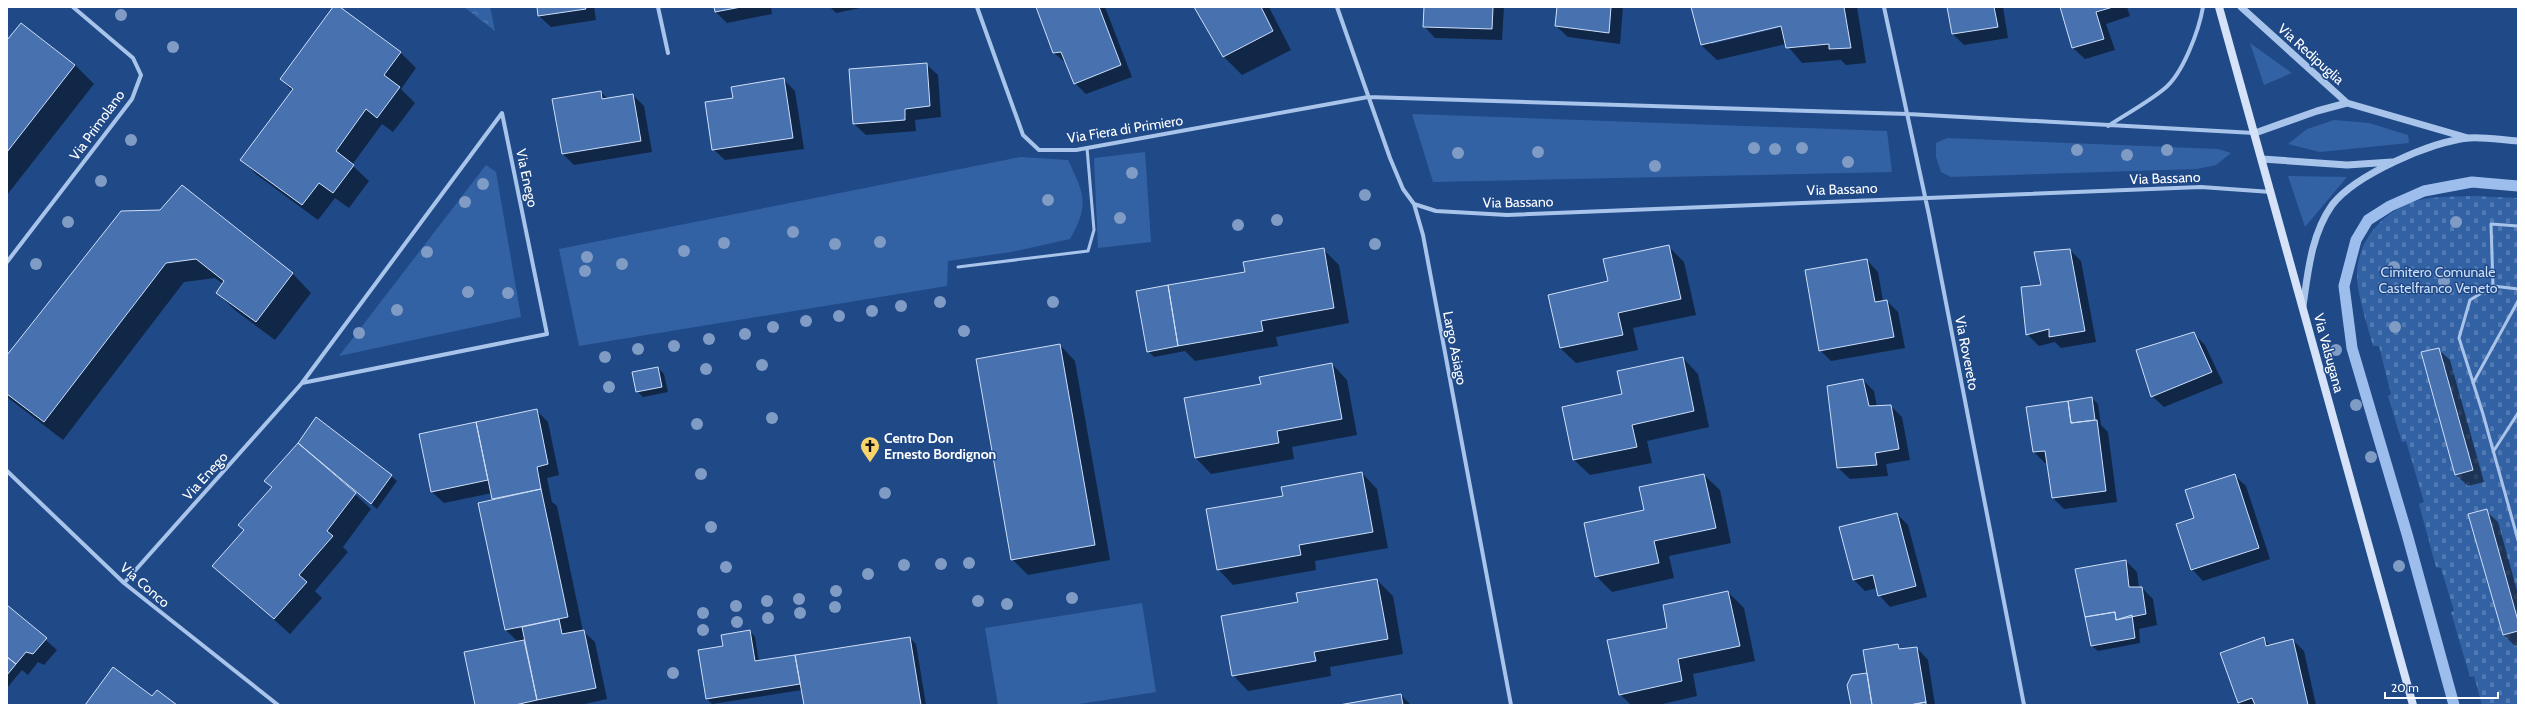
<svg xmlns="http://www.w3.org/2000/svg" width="2525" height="712" viewBox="0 0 2525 712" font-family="Cabin,sans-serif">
<defs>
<pattern id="forest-crowns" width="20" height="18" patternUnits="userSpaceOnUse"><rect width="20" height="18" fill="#3362a4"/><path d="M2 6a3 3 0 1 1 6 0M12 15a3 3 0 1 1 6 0" fill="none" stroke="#527ab2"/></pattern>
<pattern id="cemetery-stones" width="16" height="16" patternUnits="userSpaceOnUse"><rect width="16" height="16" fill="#3362a4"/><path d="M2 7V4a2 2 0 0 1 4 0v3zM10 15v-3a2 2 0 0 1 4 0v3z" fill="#527ab2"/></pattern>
</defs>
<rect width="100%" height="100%" fill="#204987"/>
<path fill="#3362a4" d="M2250 43 2292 73 2264 85Z
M1412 114 1887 131 1892 172 1433 182Z
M2334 120 2369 123 2408 135 2409 143 2320 152 2288 144 2307 129Z
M1947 138 2218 149 2231 153 2216 165 2197 169 1951 177 1941 172 1936 157V143Z
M1145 152 1151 242 1098 248 1094 158Z
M1021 157 1068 160C1084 194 1090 204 1070 239L1011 252 948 261 947 286 579 346 559 249Z
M486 165 496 172 521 317 339 356Z
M2288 176 2347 177 2305 227Z
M1142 603 1156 692 1073 705H998L985 628Z"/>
<path fill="url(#forest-crowns)" d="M464 7H490L495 31Z"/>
<path fill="url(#cemetery-stones)" d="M2473 196 2518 198V705H2482L2474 676 2470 677 2451 612 2454 611 2441 568 2436 567 2419 504 2424 502 2406 441 2402 442 2388 396 2391 394 2379 346H2373C2368 327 2361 307 2358 287 2351 245 2383 207 2424 199 2440 196 2457 197 2473 196Z"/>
<path fill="#0007" fill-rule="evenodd" d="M334 7H338L401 53 416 68 401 89 415 103 393 132 382 124 352 165 369 181 349 208 335 198 318 220 257 175 242 160 292 91 281 79Z
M538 7H594L596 20 551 27 539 16Z
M715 7H771L772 14 727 23 716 12Z
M830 7H865L836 13Z
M1037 7H1105L1132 77 1086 94 1075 83 1067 64 1054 53Z
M1195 7H1269L1291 50 1242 75 1223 56Z
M1425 7H1504L1502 40 1435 38 1424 26Z
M1558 7H1623L1620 44 1568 37 1556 26Z
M1692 7H1857L1866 63 1846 65 1841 60 1802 63 1786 44 1717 60 1701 45ZM1786 24V26L1711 44V42Z
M1949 7H2003L2008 38 1964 45 1953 34Z
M2061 7H2127L2130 16 2106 24 2115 50 2085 59 2073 48Z
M21 24 75 65 94 84 7 195V42Z
M926 64 938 75 941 117 915 120 916 131 866 135 854 124 850 70Z
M784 80 795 91 804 149 725 160 713 149 734 99Z
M601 92 608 99 633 95 644 106 652 152 574 165 563 154Z
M182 186 293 274 311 293 275 340 236 311 217 293 223 284 215 278 184 282 63 440 7 397V356L161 211Z
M1668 246 1684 262 1696 315 1633 328 1638 350 1576 363 1560 348 1609 282Z
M1323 249 1339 265 1349 323 1276 337 1278 346 1195 361 1185 351 1154 357 1148 351 1246 273Z
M2070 250 2081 261 2096 342 2061 348 2055 342 2039 346 2027 334 2042 285Z
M1867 260 1878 272 1883 301H1887L1898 312 1905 348 1831 361 1820 350Z
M2194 334 2205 345 2223 383 2164 407 2152 396Z
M1060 345 1075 361 1110 560 1028 575 1012 559Z
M2438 349 2450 360 2484 482 2468 486 2456 475 2422 353Z
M1683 358 1698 374 1709 427 1647 441 1652 463 1590 475 1574 460 1563 408 1623 394Z
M1332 364 1347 380 1357 435 1292 447 1294 459 1211 474 1196 458 1185 399 1262 385Z
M658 368 664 374 668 392 643 397 637 391Z
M1863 380 1874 391 1877 407 1891 406 1902 417 1910 460 1886 464 1888 476 1850 479 1838 468 1828 387Z
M2092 398 2098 404 2101 425 2108 432 2117 502 2064 509 2053 498 2048 463H2045L2034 452Z
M536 410 548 422 559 475 547 478 552 502 557 506 583 631 595 642 607 699 580 705H476L518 642 506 630 479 503 495 500 492 493 444 503 432 492 420 435ZM523 626V628L516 629V627Z
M298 443 391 476 397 481 377 509 346 483 345 485 371 509 343 547 348 552 315 591 322 598 290 634 214 566 245 530 272 487 266 481Z
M1362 473 1377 489 1388 548 1315 561 1316 570 1233 585 1218 569 1284 496Z
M1704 475 1720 490 1731 543 1669 556 1674 578 1612 592 1596 576 1645 511 1640 488Z
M2234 475 2246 486 2270 559 2203 581 2192 569 2196 519Z
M2486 511 2498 522 2518 594V645L2515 646 2504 635 2469 515Z
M1897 514 1908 525 1927 597 1890 607 1879 595 1877 588 1865 591 1854 580Z
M2126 561 2137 572 2139 588H2142L2153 599 2157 625 2139 629 2140 643 2098 651 2092 646Z
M1377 580 1393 596 1403 654 1330 667 1331 676 1248 691 1233 675 1299 603Z
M1728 592 1744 608 1755 661 1693 674 1697 696 1658 705H1631L1620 694 1669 629Z
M7 606 57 650 44 665 38 662 28 675 22 670 7 688Z
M750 631 755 637 759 662 910 638 916 644 926 705H805L802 690 712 704 707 699 724 647Z
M2263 638 2270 646 2293 640 2304 651 2316 705H2241L2238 702Z
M1897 645 1901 650 1917 648 1928 660 1935 705H1852L1868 673Z
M1401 695 1411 705H1345Z"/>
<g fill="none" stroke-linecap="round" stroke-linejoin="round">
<path stroke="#9dbeec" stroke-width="11" d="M2454 705 2407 534 2352 348 2344 286 2356 240 2368 220 2390 206 2424 191 2472 182 2518 186"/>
</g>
<path fill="#4872af" stroke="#cedff8" d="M333 7H340L401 52 384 75 400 87 377 118 366 109 336 151 354 165 333 193 319 183 302 205 240 160 293 89 280 79Z
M537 7H585L586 9 538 16Z
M714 7H741L715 12Z
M1036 7H1099L1121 65 1074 84 1061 52 1053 53Z
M1194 7H1261L1273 31 1223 57Z
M1424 7H1493L1492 29 1423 27Z
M1557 7H1611L1609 33 1555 26Z
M1691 7H1844L1851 48 1829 49V44L1786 48 1781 26 1701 45Z
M1947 7H1994L1998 27 1952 34Z
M2060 7H2113L2096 12 2104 39 2072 48Z
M21 23 75 65 7 152V40Z
M927 63 930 106 905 109V120L853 124 849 69Z
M784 78 793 138 712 150 705 102 733 98 731 87Z
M601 91 602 99 633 94 641 141 562 154 552 99Z
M182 185 293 273 256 322 216 293 224 281 196 259 166 263 44 422 7 394V355L121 211 160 210Z
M1669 245 1681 299 1618 313 1623 335 1560 348 1548 295 1608 281 1603 259Z
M1324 248 1334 308 1261 321 1263 331 1178 346 1168 285 1245 272 1243 262Z
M2070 249 2085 331 2049 337V329L2026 335 2021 287 2041 285 2034 252Z
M1867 259 1875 302 1887 300 1894 337 1819 351 1805 270Z
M1168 285 1178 346 1147 352 1136 291Z
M2194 332 2212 372 2151 397 2136 350Z
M1060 344 1095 545 1011 560 976 359Z
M2439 348 2473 470 2455 475 2421 352Z
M1683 357 1694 411 1632 425 1637 447 1573 460 1562 407 1622 394 1617 371Z
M1332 363 1342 419 1277 431 1279 443 1195 458 1184 398 1261 384 1259 377Z
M658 367 662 387 636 392 632 372Z
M1863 379 1869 406 1891 405 1899 449 1875 453 1877 465 1837 468 1827 386Z
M2092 397 2095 420 2071 423 2068 401Z
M2068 401 2071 423 2097 420 2106 491 2052 498 2045 451 2033 452 2026 407Z
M537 409 548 464 537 467 541 489 492 499 476 422Z
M316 417 392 475 371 504 298 443Z
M476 422 488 480 431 492 419 434Z
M298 443 356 493 327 531 333 536 299 575 307 582 274 619 212 566 244 530 238 525 272 487 264 481Z
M1362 472 1373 532 1299 545 1301 555 1217 570 1206 509 1283 496 1281 487Z
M1704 474 1716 528 1654 541 1659 563 1595 577 1584 523 1644 510 1639 487Z
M2235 474 2259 548 2191 570 2176 524 2194 518 2185 490Z
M541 489 568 617 505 630 478 503Z
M2487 509 2518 621V631L2503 635 2468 514Z
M1897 513 1916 586 1878 596 1873 575 1853 580 1839 527Z
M2126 560 2129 587H2142L2146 614 2116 620 2115 612 2085 617 2075 569Z
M1377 579 1388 639 1314 652 1316 661 1232 676 1221 616 1298 602 1296 593Z
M1728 591 1740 646 1678 659 1682 681 1619 695 1607 640 1667 628 1663 605Z
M7 605 47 638 33 654 26 652 16 664 7 657Z
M2115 612 2116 620 2132 615 2135 638 2091 646 2085 617Z
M559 619 562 634 584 630 596 688 537 700 522 627Z
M750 630 755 661 795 655 800 684 706 699 698 650 723 646 721 635Z
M910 637 921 705H804L795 655Z
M2264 637 2266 646 2293 639 2308 705H2255L2252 698 2238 703 2220 653Z
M524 640 537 700 515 705H475L464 652Z
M1898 644 1899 649 1917 647 1926 702 1910 705H1872L1863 650Z
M7 657 16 664 7 675Z
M113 667 152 696 157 690 177 705H85Z
M1867 673 1872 705H1851L1847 685 1852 675Z
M1401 694 1403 705H1339Z
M1926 702V705H1910Z"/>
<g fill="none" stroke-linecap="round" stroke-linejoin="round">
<path stroke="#a9c4ea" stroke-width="3" d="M958 267 1088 251 1094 230 1087 148
M2493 286 2491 224 2518 226
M2518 289 2493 286 2470 300 2459 338 2483 414 2518 540
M2473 383 2518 301
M2493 452 2518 413"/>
<path stroke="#a9c4ea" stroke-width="4" d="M658 7 668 53
M977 7 1023 135 1039 150H1076L1368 97 1908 114 2254 133
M1337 7 1390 158 1403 189 1414 204 1423 235 1511 705
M1884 7 1929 215 2024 705
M2108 126C2126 114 2147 103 2164 89 2183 74 2199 30 2203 7
M1414 204 1436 211 1507 215 2201 187 2271 192
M7 262 132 99 141 75 133 58 73 7
M7 471 124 583 278 705
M124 583 302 383 502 113 547 334 302 383"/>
<path stroke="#a9c4ea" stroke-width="7" d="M2241 7 2347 103 2468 138
M2255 133 2317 111 2347 103
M2262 159 2347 165 2392 162
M2303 306C2308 272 2311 235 2332 205 2355 175 2432 141 2469 138 2485 137 2502 140 2518 141"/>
<path stroke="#d5e2f8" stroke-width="8" d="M2219 7 2413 705"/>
</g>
<g fill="#809cc5">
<circle cx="121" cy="15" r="6"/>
<circle cx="173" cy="47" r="6"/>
<circle cx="131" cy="140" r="6"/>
<circle cx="1754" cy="148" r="6"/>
<circle cx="1802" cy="148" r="6"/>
<circle cx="1775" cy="149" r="6"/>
<circle cx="2077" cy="150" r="6"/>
<circle cx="2167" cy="150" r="6"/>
<circle cx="1538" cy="152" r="6"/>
<circle cx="1458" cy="153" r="6"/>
<circle cx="2127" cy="155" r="6"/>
<circle cx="1848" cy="162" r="6"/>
<circle cx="1655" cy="166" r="6"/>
<circle cx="1132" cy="173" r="6"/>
<circle cx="101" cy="181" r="6"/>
<circle cx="483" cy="184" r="6"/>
<circle cx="1365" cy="195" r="6"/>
<circle cx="1048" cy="200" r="6"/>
<circle cx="465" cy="202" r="6"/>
<circle cx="1120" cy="218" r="6"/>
<circle cx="1277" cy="220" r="6"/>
<circle cx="68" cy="222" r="6"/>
<circle cx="2456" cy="222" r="6"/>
<circle cx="1238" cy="225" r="6"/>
<circle cx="793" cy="232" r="6"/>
<circle cx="880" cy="242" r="6"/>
<circle cx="724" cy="243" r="6"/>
<circle cx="835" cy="244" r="6"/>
<circle cx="1375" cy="244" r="6"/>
<circle cx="684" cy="251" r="6"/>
<circle cx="427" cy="252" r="6"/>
<circle cx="587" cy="257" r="6"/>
<circle cx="36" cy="264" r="6"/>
<circle cx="622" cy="264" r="6"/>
<circle cx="2394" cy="267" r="6"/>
<circle cx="585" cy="271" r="6"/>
<circle cx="2444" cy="281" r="6"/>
<circle cx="468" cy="292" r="6"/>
<circle cx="508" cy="293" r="6"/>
<circle cx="940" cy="302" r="6"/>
<circle cx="1053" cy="302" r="6"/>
<circle cx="901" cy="306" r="6"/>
<circle cx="397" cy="310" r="6"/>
<circle cx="872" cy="311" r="6"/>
<circle cx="839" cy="316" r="6"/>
<circle cx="806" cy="321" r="6"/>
<circle cx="773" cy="327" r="6"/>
<circle cx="2395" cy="327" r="6"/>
<circle cx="964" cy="331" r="6"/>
<circle cx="359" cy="333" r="6"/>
<circle cx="745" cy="334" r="6"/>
<circle cx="709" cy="339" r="6"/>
<circle cx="674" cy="346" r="6"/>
<circle cx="638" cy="349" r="6"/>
<circle cx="2336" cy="350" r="6"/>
<circle cx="605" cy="357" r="6"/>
<circle cx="762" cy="365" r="6"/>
<circle cx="706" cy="369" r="6"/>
<circle cx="609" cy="387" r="6"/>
<circle cx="2356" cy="405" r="6"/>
<circle cx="772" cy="418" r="6"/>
<circle cx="697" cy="424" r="6"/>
<circle cx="2371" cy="457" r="6"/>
<circle cx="701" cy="474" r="6"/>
<circle cx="885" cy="493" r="6"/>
<circle cx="711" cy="527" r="6"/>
<circle cx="969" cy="563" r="6"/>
<circle cx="941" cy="564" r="6"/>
<circle cx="904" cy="565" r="6"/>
<circle cx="2399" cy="566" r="6"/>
<circle cx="726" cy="567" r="6"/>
<circle cx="868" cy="574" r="6"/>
<circle cx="836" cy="591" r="6"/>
<circle cx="1072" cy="598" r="6"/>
<circle cx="799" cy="599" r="6"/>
<circle cx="767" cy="601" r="6"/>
<circle cx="978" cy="601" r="6"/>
<circle cx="1007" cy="604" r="6"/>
<circle cx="736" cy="606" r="6"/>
<circle cx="835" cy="607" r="6"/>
<circle cx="703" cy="613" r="6"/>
<circle cx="800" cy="613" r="6"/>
<circle cx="768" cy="618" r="6"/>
<circle cx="737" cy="622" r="6"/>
<circle cx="703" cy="630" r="6"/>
<circle cx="673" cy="673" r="6"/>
</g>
<defs>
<symbol id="church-pin" viewBox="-11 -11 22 30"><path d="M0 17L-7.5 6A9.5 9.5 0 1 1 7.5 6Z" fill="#f8d46a" stroke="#204987"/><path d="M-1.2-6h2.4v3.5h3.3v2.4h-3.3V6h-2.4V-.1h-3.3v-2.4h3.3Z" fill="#111"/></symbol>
</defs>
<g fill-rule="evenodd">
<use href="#church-pin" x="859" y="435" width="22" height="30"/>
</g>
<g text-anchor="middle" stroke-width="3" stroke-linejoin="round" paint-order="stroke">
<g font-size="14" fill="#fff" stroke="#204987">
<text transform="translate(2311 54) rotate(42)" y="5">Via Redipuglia</text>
<text transform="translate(97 125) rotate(-54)" y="5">Via Primolano</text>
<text transform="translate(1125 129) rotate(-9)" y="5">Via Fiera di Primiero</text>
<text transform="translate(527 178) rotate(78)" y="5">Via Enego</text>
<text transform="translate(2165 178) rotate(-2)" y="5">Via Bassano</text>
<text transform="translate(1842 189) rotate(-2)" y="5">Via Bassano</text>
<text transform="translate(1518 202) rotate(-1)" y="5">Via Bassano</text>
<text transform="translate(1455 348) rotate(79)" y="5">Largo Asiago</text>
<text transform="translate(1967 353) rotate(79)" y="5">Via Rovereto</text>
<text transform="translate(2329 353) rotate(75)" y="5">Via Valsugana</text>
<text transform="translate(205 476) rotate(-48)" y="5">Via Enego</text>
<text transform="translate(145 585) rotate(41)" y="5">Via Conco</text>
</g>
<g font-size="14" fill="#cedff8" stroke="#204987">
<text x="2438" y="277">Cimitero Comunale<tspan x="2438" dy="16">Castelfranco Veneto</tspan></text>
</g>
<g font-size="14" font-weight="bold" fill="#fff" stroke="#204987" text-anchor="start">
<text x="884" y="443">Centro Don<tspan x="884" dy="16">Ernesto Bordignon</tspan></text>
</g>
</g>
<rect width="2525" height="712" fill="none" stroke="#ffffff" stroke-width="16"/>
<path d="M2385 692v6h113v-6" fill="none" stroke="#ffffff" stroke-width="2"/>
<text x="2391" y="692" font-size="12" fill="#ffffff" stroke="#204987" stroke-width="3" paint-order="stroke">20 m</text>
</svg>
